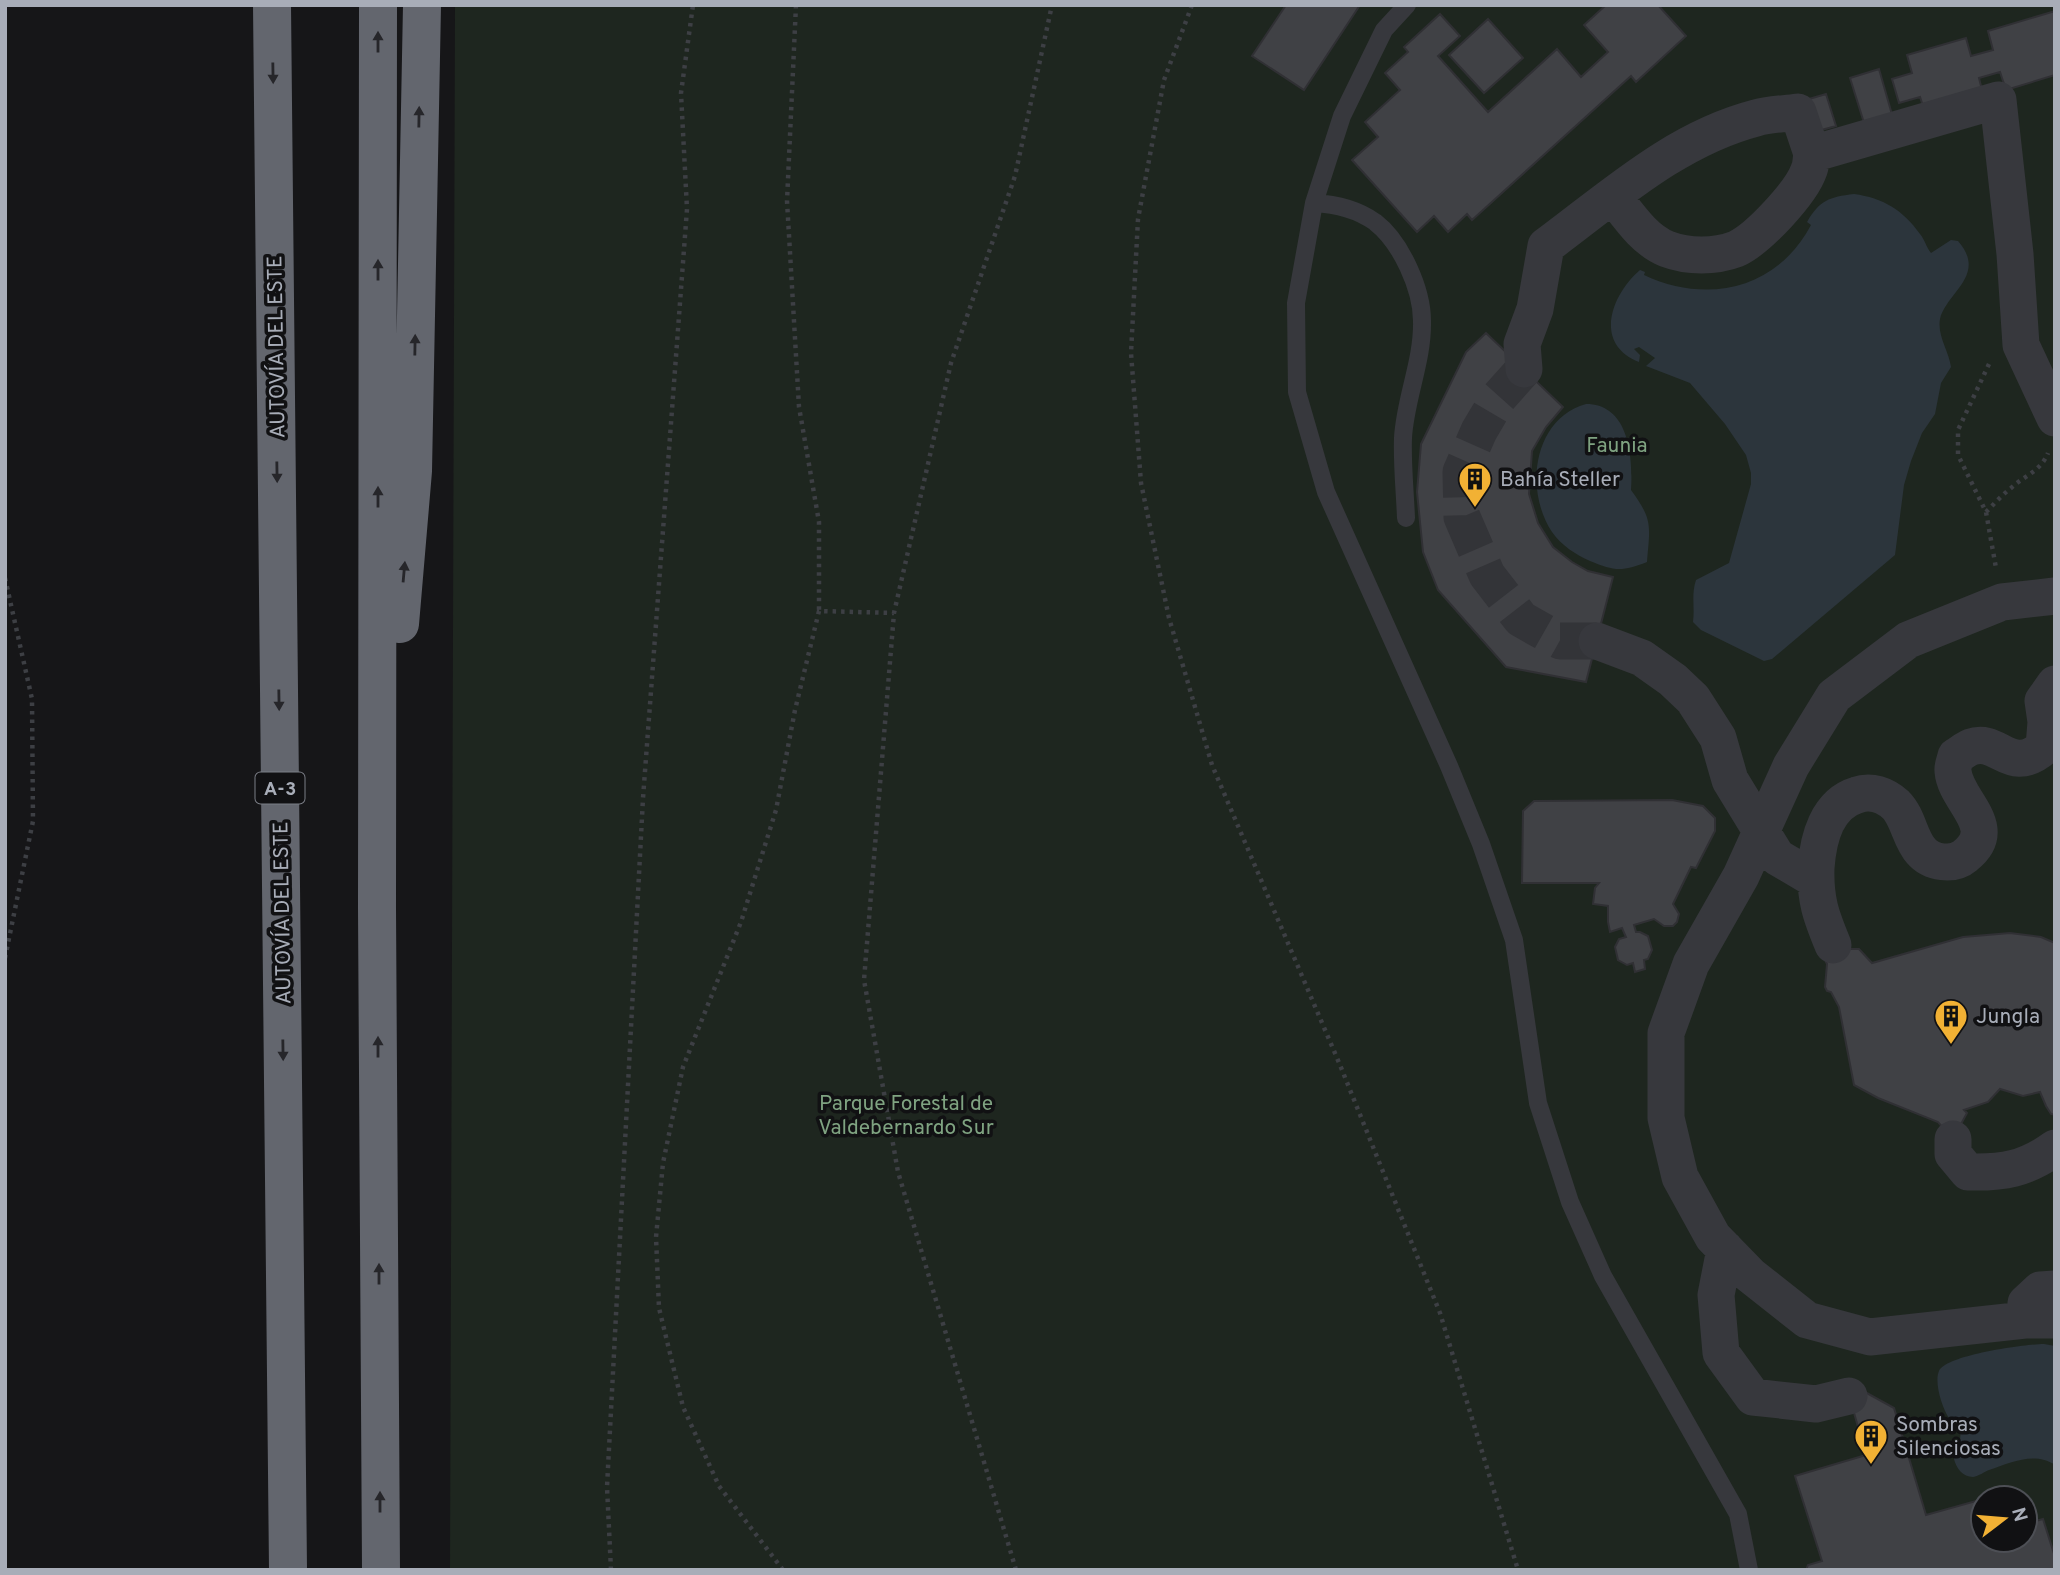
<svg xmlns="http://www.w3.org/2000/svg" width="2060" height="1575" viewBox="0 0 2060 1575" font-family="Overpass,sans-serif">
<rect width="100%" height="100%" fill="#161618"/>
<path fill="#1e261f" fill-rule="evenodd" d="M455 5H2055V1570H450ZM1983 1498H2025V1540H1983Z"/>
<path fill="#2c353c" d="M1854 194C1883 198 1903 210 1920 234 1925 240 1926 247 1931 253L1951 240 1958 241C1988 275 1946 293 1940 319 1937 336 1949 351 1951 367L1941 383 1935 414 1922 433 1911 461 1904 485 1895 555 1772 659 1764 661 1701 630 1693 622C1695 607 1691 595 1696 580L1729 563 1751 484V473L1746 455 1725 424 1690 383 1646 366 1655 358 1639 347 1634 349 1640 355 1639 362C1593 344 1611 295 1640 270L1645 272 1644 275C1708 305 1777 289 1811 225L1807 222C1820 200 1829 197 1854 194Z
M1586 404C1630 404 1633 459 1631 490 1653 520 1650 525 1647 562 1622 572 1614 571 1590 561 1576 555 1561 545 1552 532 1524 490 1533 419 1586 404Z
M2044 1344 2055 1346V1465C2034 1451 2010 1463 1989 1470 1984 1472 1979 1476 1973 1477 1963 1477 1956 1468 1954 1459L1960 1440 1961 1429C1958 1425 1952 1422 1949 1418 1942 1408 1934 1382 1939 1371 1946 1355 2026 1344 2044 1344Z"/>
<path fill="#404145" stroke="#303034" stroke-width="2" d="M1286 5H1360L1304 90 1252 56Z
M1606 5H1658L1686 36 1636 82 1631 76 1472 220 1467 214 1448 232 1434 216 1417 232 1352 160 1378 137 1365 122 1400 90 1385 73 1408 52 1404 47 1440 14 1460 36 1438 56 1488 112 1557 49 1581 77 1608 52 1584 25Z
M2055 11V75L2006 90 2000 72 1979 78 1983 94 1925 112 1920 97 1899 103 1892 79 1912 73 1907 55 1966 38 1971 56 1993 50 1988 31Z
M1488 19 1523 58 1484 93 1449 55Z
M1879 69 1893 118 1865 126 1850 78Z
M1826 94 1836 126 1818 131 1809 99Z
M1486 333 1563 407 1546 427 1532 451 1529 494 1538 523 1553 547 1572 562 1588 571 1613 577 1586 682 1506 667 1438 590 1423 552 1417 492 1421 444 1466 352Z
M1672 800 1703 806 1715 818V831L1696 868 1691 867 1673 904 1679 914 1677 922 1673 926H1664L1654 919 1634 925 1636 932H1640L1648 936 1652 950 1648 959 1644 960 1645 969 1635 972 1633 963 1627 965 1618 960 1615 947 1619 939 1626 937 1622 928 1610 932 1608 922V906L1593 904 1595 888 1599 883H1522L1523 811 1534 801Z
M2010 933 2041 937 2055 943V1115L2051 1114 2046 1106 2040 1092 2023 1096 2000 1089 1988 1102 1964 1110 1967 1113 1953 1139 1938 1122 1878 1098 1854 1085 1839 1007 1831 992 1827 991 1825 987 1827 964 1820 949H1859L1872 963 1963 937Z
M1845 1381 1894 1408 1926 1515 1983 1499V1540H2025V1524L2043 1519 2055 1557V1570H1806L1808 1565 1822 1561 1795 1476 1866 1455Z"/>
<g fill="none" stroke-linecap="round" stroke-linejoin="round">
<path stroke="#333438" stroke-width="37" stroke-dasharray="37 18" stroke-linecap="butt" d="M1524 369 1499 397 1479 431 1461 472 1462 517 1487 575 1521 619 1560 641H1597"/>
<path stroke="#3d3f44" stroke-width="4.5" stroke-dasharray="3.5 5" stroke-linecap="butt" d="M796 5 787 201 799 407 819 522V611
M1192 5 1164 80 1138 219 1131 353 1141 483 1169 618 1212 765 1340 1065 1440 1313 1518 1570
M1989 364 1958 430V455L1986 512 1996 568
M1986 512C1994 504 2002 495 2011 488 2024 476 2041 471 2048 453
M5 578 32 699 33 821 5 958
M611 1570 607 1487 643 798 687 209 681 93 693 5
M783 1570 719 1486 683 1407 659 1308 656 1237 663 1163 683 1067 741 922 776 810 795 710 819 611 894 613
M1016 1570 898 1172 864 980 894 613 951 363 1015 176 1052 5"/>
<path stroke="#37383d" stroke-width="18" d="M1407 5 1384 30 1342 116 1314 203 1296 303 1297 392 1326 492 1449 766 1481 844 1514 940 1538 1103 1570 1202 1603 1276 1738 1514 1749 1570
M1314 203C1335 204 1358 210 1375 222 1401 242 1422 289 1422 321 1423 361 1405 399 1403 438 1402 464 1405 492 1406 518"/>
<path stroke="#37383d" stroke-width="37" d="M1613 196C1628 215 1644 240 1667 249 1688 257 1715 257 1736 249 1758 239 1801 193 1809 170 1811 166 1811 159 1812 154
M1524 369 1522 344 1535 309 1546 246C1611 198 1675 139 1756 118 1769 114 1784 114 1798 112L1812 154 1998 100 2015 254 2021 345 2055 418
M2055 596 2002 602 1908 640 1834 696 1791 766 1741 876 1691 964 1666 1033V1118L1680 1177 1713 1237 1750 1275 1807 1320 1870 1337 2025 1320H2055
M1597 641 1642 658 1673 680 1693 699 1718 738 1730 780 1777 857 1816 880
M1833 945C1821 916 1815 900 1816 868 1818 839 1827 804 1857 795 1871 790 1885 795 1896 805 1908 817 1910 839 1921 851 1931 863 1953 866 1965 856 2002 827 1955 801 1953 771 1952 767 1955 761 1956 756 1961 753 1966 749 1971 747 1999 737 2010 777 2044 747L2046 722 2043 701 2055 684
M1953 1139V1154L1968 1172C2003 1173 2026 1169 2055 1148
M1725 1249 1716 1295 1721 1353 1753 1397 1816 1404 1849 1396
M2025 1320 2026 1303 2040 1290 2055 1289"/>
<path stroke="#63666e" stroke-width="38" d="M272 5 288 1570
M378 5 377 908 381 1570
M400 624 413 471 422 5"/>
</g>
<defs><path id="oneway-solid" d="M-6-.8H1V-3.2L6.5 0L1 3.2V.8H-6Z" transform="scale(1.75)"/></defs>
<g fill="#26262a">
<use href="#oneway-solid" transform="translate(378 42) rotate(-90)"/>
<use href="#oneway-solid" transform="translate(273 73) rotate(89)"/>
<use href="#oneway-solid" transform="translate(419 117) rotate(-89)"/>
<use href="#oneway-solid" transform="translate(378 270) rotate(-90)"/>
<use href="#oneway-solid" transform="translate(415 345) rotate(-89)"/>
<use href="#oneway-solid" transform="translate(277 472) rotate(89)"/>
<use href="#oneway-solid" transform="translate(378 497) rotate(-90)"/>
<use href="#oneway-solid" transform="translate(404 572) rotate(-85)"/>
<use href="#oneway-solid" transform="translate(279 700) rotate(89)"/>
<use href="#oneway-solid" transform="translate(378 1047) rotate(-90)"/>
<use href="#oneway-solid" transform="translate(283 1050) rotate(89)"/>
<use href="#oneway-solid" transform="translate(379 1274) rotate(-90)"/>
<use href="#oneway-solid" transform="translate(380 1502) rotate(-90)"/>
</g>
<defs>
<symbol id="building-pin" viewBox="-11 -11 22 30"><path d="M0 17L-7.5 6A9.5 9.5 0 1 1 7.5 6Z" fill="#f2b134" stroke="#111113"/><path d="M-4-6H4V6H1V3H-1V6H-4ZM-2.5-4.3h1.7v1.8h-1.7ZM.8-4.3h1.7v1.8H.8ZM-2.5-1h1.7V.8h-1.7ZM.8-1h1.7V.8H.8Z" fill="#111"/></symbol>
</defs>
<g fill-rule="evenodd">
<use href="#building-pin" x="1456" y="460" width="38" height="52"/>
<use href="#building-pin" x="1932" y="997" width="38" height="52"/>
<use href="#building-pin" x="1852" y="1417" width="38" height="52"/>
</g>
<g text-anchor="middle" stroke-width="7" stroke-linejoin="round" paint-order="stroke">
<rect fill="#111113" stroke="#7b7e86" stroke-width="2" x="255.5" y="772.5" width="49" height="31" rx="5"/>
<g font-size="19" font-weight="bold" fill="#a8adb8">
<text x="280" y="795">A-3</text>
</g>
<g font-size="21" fill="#a8adb8" stroke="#111113">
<text transform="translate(276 347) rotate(-91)" y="7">AUTOVÍA DEL ESTE</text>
<text transform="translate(282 913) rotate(-91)" y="7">AUTOVÍA DEL ESTE</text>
</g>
<g font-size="21" fill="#7fa381" stroke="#111113">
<text x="1617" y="452">Faunia</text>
<text x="906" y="1110">Parque Forestal de<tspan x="906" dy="24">Valdebernardo Sur</tspan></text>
</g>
<g font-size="21" fill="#a8adb8" stroke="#111113" text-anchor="start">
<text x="1500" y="486">Bahía Steller</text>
<text x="1976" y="1023">Jungla</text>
<text x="1896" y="1431">Sombras<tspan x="1896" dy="24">Silenciosas</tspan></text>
</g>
</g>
<rect width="2060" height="1575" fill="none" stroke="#a8adb8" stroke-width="14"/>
<g transform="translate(2004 1519) rotate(74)"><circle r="33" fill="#111113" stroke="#4d4f55" stroke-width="2"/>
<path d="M0-5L12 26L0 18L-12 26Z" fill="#f2b134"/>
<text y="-10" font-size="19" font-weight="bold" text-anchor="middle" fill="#a8adb8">N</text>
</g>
</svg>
